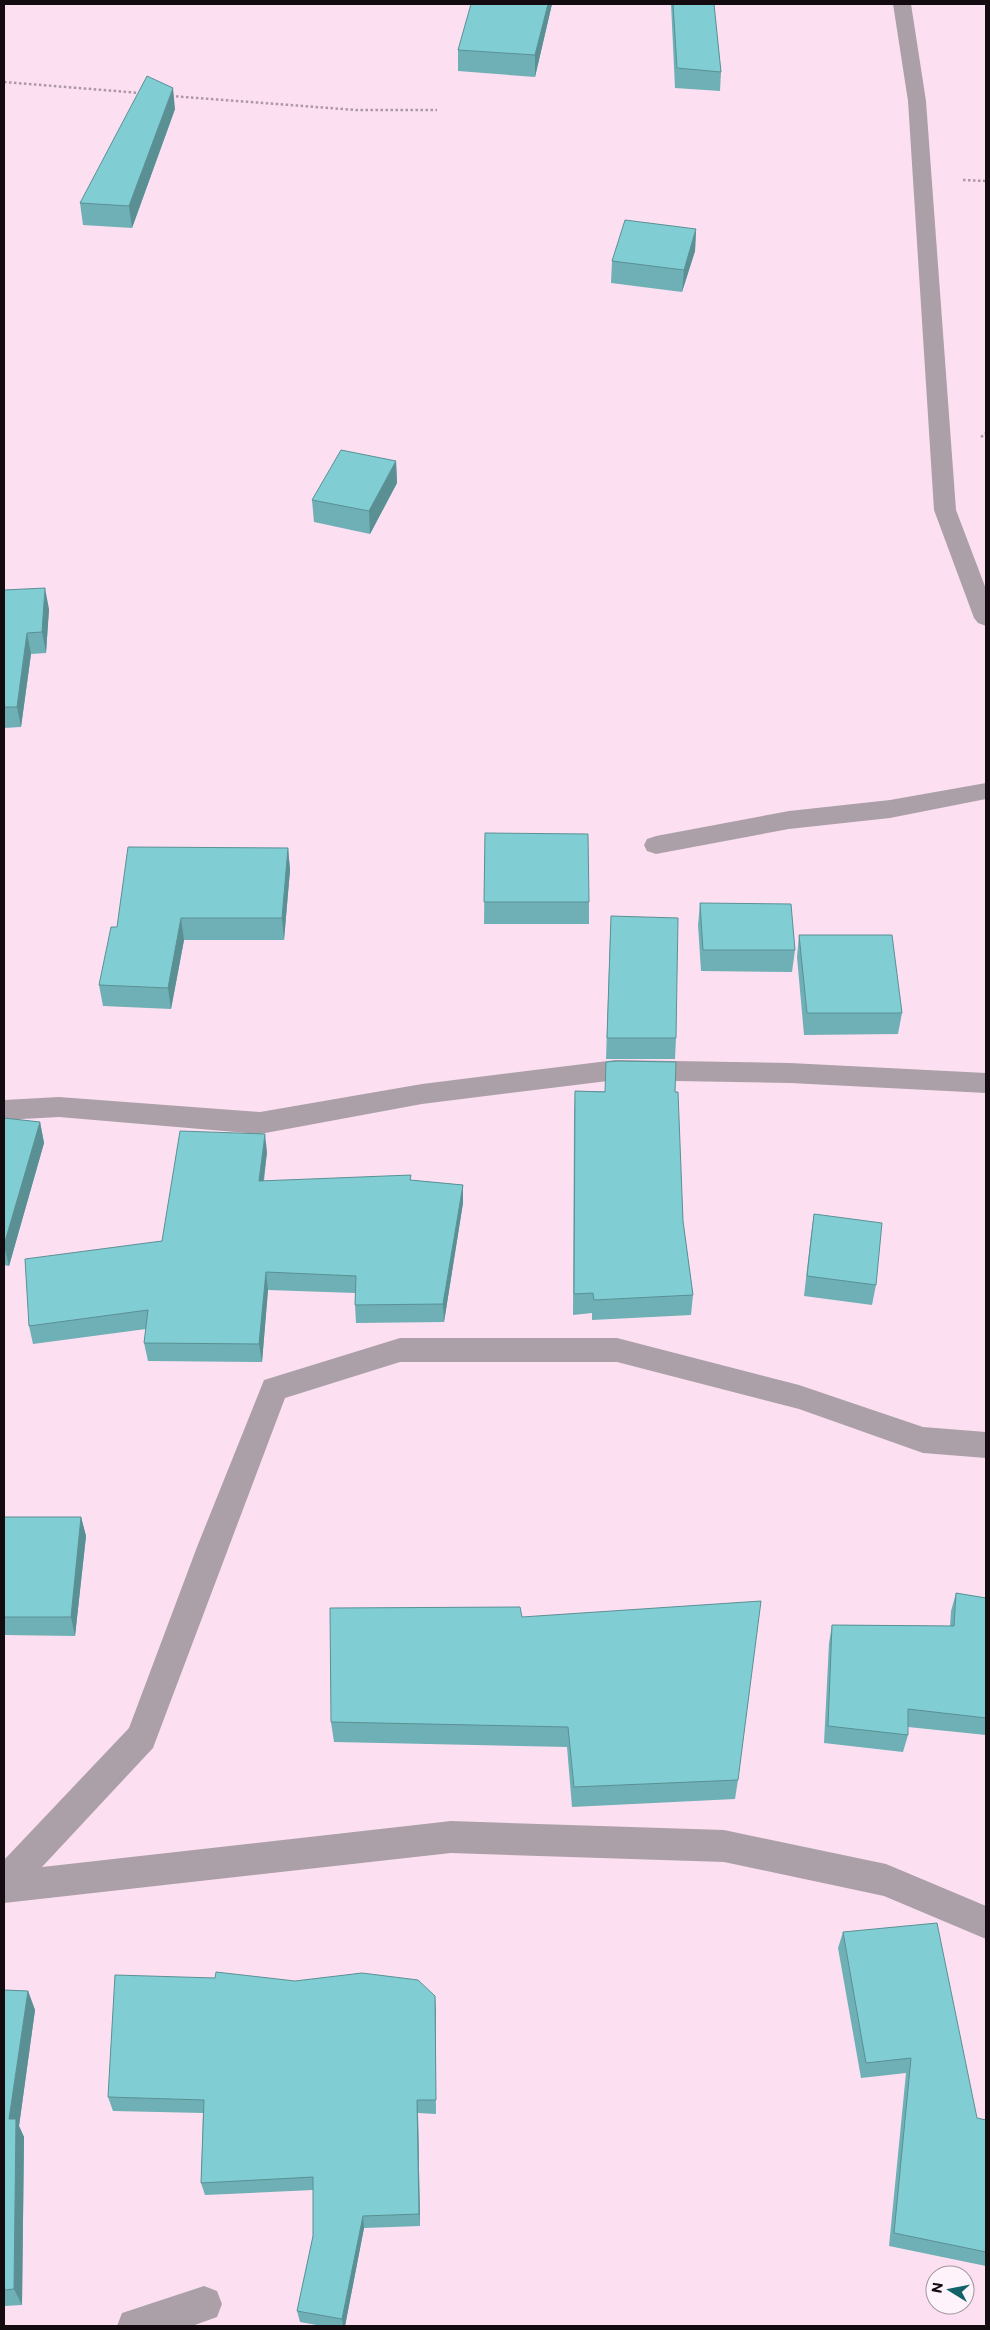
<svg xmlns="http://www.w3.org/2000/svg" width="990" height="2330" viewBox="0 0 990 2330" font-family="Commissioner,sans-serif">
<rect width="100%" height="100%" fill="#fce0f2"/>
<g fill="none" stroke-linecap="round" stroke-linejoin="round">
<path stroke="#ad97a5" stroke-width="2.5" stroke-dasharray="2.5 2.5" stroke-linecap="butt" d="M4 82 140 93
M171 96 356 110H437
M963 180 986 181
M981 437 986 433"/>
<path fill="#aca0a8" fill-rule="evenodd" d="M893 4H911L926 101 956 510 986 589V626L978 623 974 618 934 510 908 101Z
M986 783V799L890 818 789 829 656 854 647 851 644 845 647 839 656 836 789 811 890 800Z
M616 1060 790 1063 986 1073V1093L790 1083 616 1080 422 1104 260 1134 59 1117 4 1120V1100L59 1097 260 1112 422 1084Z
M400 1338H617L799 1385 923 1427 986 1432V1458L923 1453 799 1409 617 1362H400L285 1398 153 1748 42 1867 451 1821 724 1830 886 1864 898 1869 986 1906V1939L884 1896 724 1862 451 1853 4 1903V1860L129 1728 197 1547 264 1380Z
M204 2286 217 2291 222 2304 217 2317 192 2326H117L122 2313Z"/>
</g>
<path fill="#6eb0b6" d="M552 4 535 77 458 71V50Z
M671 4H714L721 72 720 91 675 88Z
M175 109 132 228 83 225 80 203Z
M696 229 695 251 682 292 611 283 612 261Z
M396 461 397 483 370 534 314 522 312 500Z
M4 590 49 609 46 653 31 654 21 727 4 728Z
M485 833 589 902V924H484Z
M288 848 290 870 284 940H184L171 1009 103 1006 99 985 117 927Z
M700 903 795 950 792 972 701 971 698 925Z
M799 935 902 1013 898 1034 804 1035 797 957Z
M610 937 676 1038 675 1059H606Z
M575 1091 675 1092 683 1221 693 1295 691 1315 592 1320V1313L573 1315 574 1112Z
M4 1118 40 1122 44 1143 9 1266 4 1265Z
M267 1152 264 1181 411 1180 463 1185V1203L444 1322 356 1323 355 1305V1293L268 1290 262 1362 148 1361 144 1343 146 1329 33 1344 29 1326 162 1241Z
M814 1214 876 1285 872 1305 804 1296 811 1235Z
M4 1517H81L86 1536 75 1636 4 1635Z
M956 1593 986 1598V1735L908 1727V1735L903 1752 824 1743 829 1643 832 1625 950 1626 951 1611Z
M522 1617 738 1780 735 1799 572 1807 567 1747 334 1742 331 1722Z
M843 1932 977 2118 986 2120V2266L889 2246 906 2073 861 2078 838 1948Z
M4 1990 28 1991 35 2010 19 2126 24 2137 22 2305 4 2306Z
M435 1996 436 2114 418 2113 420 2226 364 2228 345 2326H322L300 2322 297 2311 313 2236V2190L205 2195 201 2183 203 2113 113 2111 108 2097Z"/>
<path fill="#5a9094" d="M548 4H552L535 77V55Z
M173 88 175 109 132 228 129 206Z
M696 229 695 251 682 292 684 270Z
M396 461 397 483 370 534 369 511Z
M45 588 49 609 46 653 42 632Z
M27 633 31 654 21 727 17 707Z
M288 848 290 870 284 940 282 918Z
M181 918 184 940 171 1009 168 988Z
M40 1122 44 1143 9 1266 4 1245Z
M265 1134 267 1152 261 1199 259 1181Z
M463 1185V1203L444 1322 443 1304Z
M266 1272 268 1290 262 1362 259 1344Z
M81 1517 86 1536 75 1636 71 1617Z
M28 1991 35 2010 19 2126 24 2137 22 2305 14 2289 9 2119Z
M435 1996 436 2010V2114V2100Z
M417 2100 418 2113 420 2226 419 2214Z
M363 2216 364 2228 345 2326H343L342 2319Z"/>
<path fill="#80cdd4" stroke="#5a9094" d="M471 4H548L535 55 458 50Z
M673 4H714L721 72 677 68Z
M147 76 173 88 129 206 80 203Z
M625 220 696 229 684 270 612 261Z
M341 450 396 461 369 511 312 500Z
M45 588 42 632 27 633 17 707H4V590Z
M485 833 588 834 589 902H484Z
M128 847 288 848 282 918H181L168 988 99 985 111 927H117Z
M700 903 791 904 795 950H703Z
M611 916 678 918 676 1038H607Z
M799 935H892L902 1013H807Z
M617 1061 676 1062 675 1092H678L683 1221 693 1295 594 1300 593 1293 574 1294 575 1091 605 1092 606 1062Z
M4 1118 40 1122 4 1245Z
M180 1131 265 1134 259 1181 411 1175 410 1180 463 1185 443 1304 355 1305 356 1276 266 1272 259 1344 144 1343 148 1310 29 1326 25 1259 162 1241Z
M814 1214 882 1223 876 1285 807 1276Z
M4 1517H81L71 1617H4Z
M956 1593 986 1598V1718L908 1709V1735L828 1726 832 1625 954 1626Z
M761 1601 738 1780 574 1787 568 1727 331 1722 330 1608 520 1607 522 1617Z
M937 1923 977 2118 986 2120V2252L894 2233 911 2058 866 2063 843 1932Z
M216 1972 295 1981 362 1973 418 1980 435 1996 436 2100H417L419 2214 363 2216 342 2319 297 2311 313 2236V2177L201 2183 204 2100 108 2097 115 1975 215 1978Z
M4 1990 28 1991 9 2119H16L14 2289 4 2290Z"/>
<rect width="990" height="2330" fill="none" stroke="#140b11" stroke-width="10"/>
<g transform="translate(950 2290) rotate(280)"><circle r="24" fill="#fef3fa" stroke="#a0969d"/>
<path d="M0-4L9 19L0 12L-9 19Z" fill="#136269"/>
<text y="-8" font-size="14" font-weight="bold" text-anchor="middle" fill="#140b11">N</text>
</g>
</svg>
